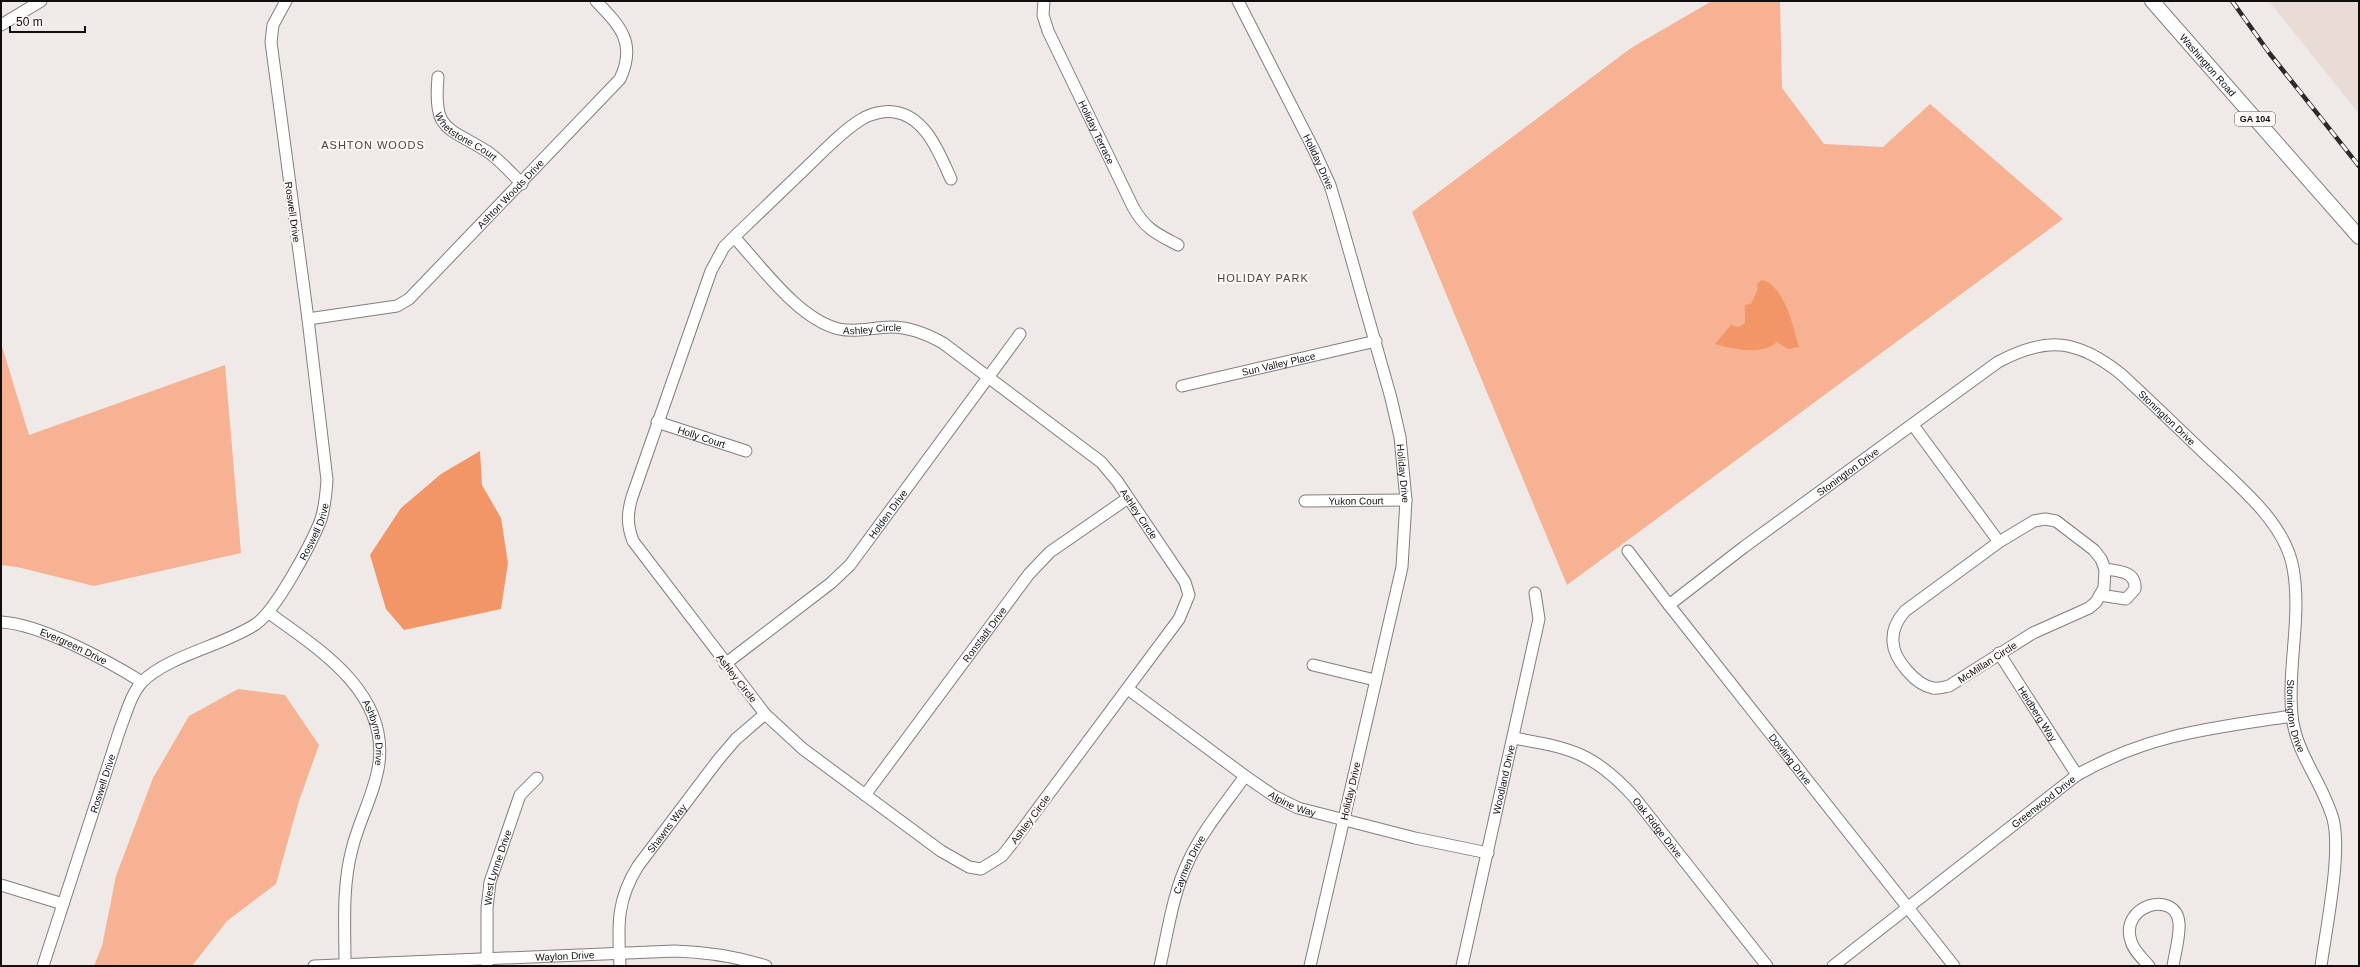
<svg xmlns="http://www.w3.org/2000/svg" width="2360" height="967" viewBox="0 0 2360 967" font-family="Helvetica,sans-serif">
<rect width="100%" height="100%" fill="#efeae8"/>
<path fill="#e9dcd6" d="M2269 1H2359V114Z"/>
<path fill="#f6b292" d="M1712 1H1780L1782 88 1824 144 1883 147 1930 104 2063 219 1567 585 1412 212 1631 48Z
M1 343 29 435 225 365 241 553 94 586 17 567 1 565Z
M238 689 285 695 319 745 299 801 276 884 227 921 192 966H94L102 946 116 876 153 778 189 716Z"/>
<path fill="#f29567" d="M1762 280C1785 286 1793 327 1799 347L1788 349 1777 342C1761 356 1734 349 1715 344L1731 325 1739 327 1745 323V305L1751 304 1758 289 1757 284Z
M480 451 482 485 501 518 508 563 501 609 404 630 386 609 370 555 401 508 441 474Z"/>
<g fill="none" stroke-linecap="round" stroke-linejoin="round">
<defs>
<g id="minor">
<path id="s1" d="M1044 1 1043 15 1048 31 1133 207C1145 229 1157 234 1178 245"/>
<path id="s2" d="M1238 1 1314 150 1330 185 1339 215 1391 398 1400 437 1406 500 1402 567 1310 966"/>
<path d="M1 25 41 1"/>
<path id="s3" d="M438 77C433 132 447 126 488 152 501 161 511 173 522 184"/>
<path id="s4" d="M734 237C761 266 799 320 839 329 856 333 874 327 891 327 910 327 927 334 943 343L1081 447 1101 462 1117 481 1185 582 1189 595 1179 619 1010 846 1002 856 981 869 969 867 941 851 803 749 765 714 633 541C627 525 627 514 632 497L711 271 724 247 734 237C759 213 784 189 809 165 826 149 842 131 862 119 870 114 885 110 894 112 926 116 940 155 951 179"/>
<path id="s5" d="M308 319 397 306 409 299 620 79C637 43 620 26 596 1"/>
<path id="s6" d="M1182 386 1376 341"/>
<path id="s7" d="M657 422 746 451"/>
<path d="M1913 425 1999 542 2034 521 2045 519 2056 521 2094 550 2101 559 2105 569 2104 588 2096 602 2089 608 2033 633 1949 686C1944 687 1938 689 1933 688 1916 685 1894 660 1893 642 1892 630 1897 620 1905 611L1999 542"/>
<path id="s8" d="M1305 501 1406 500"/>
<path id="s9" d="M1628 551 1669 605 1954 966"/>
<path d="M2100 595 2126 599 2135 589C2136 571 2119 571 2105 569"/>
<path id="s10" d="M1669 605 1744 547 1998 362C2047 336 2077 339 2121 374 2148 399 2175 425 2201 450 2234 482 2285 521 2293 568 2302 617 2287 667 2292 716 2296 754 2323 783 2333 819 2342 852 2326 929 2321 966"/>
<path id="s11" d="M269 613C319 649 388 692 379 763 375 793 359 820 352 849 342 887 345 926 345 964"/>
<path id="s12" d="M1 622C41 624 108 661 142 682"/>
<path id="s13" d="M1999 653 2077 775"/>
<path id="s14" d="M725 664 831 583 850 565 1020 334"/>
<path d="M1313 665 1375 680"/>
<path id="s15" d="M1128 689 1245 776 1274 796 1298 808 1415 838 1488 853"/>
<path id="s16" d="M1514 738C1571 748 1594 753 1634 797L1767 966"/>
<path id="s17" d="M865 795 1029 574 1050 552 1128 498"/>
<path d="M1 885 63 904"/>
<path id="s18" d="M487 965V908L490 882 520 795 537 778"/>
<path id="s19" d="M43 966 120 729C126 714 131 694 142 682 169 655 223 646 256 624 276 610 310 546 320 522 325 509 326 494 327 480L308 319 271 42 273 25 286 1"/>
<path id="s20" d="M314 966 675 951C707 952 735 956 766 966"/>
<path id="s21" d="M620 966C618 926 616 901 638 866L718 760 736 739 765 714"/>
<path id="s22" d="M1160 966C1168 931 1173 892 1189 860 1203 830 1226 803 1245 776"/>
<path id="s23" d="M1462 966 1539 619 1535 593"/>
<path id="s24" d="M1833 966 2077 775C2149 734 2212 728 2292 716"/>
<path d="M2149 966C2143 959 2133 950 2131 941 2119 905 2176 889 2179 923 2180 937 2175 953 2173 966"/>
</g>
<g id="major">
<path id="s25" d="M2152 1 2359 237"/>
</g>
</defs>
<use href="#minor" stroke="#827e7c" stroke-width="13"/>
<use href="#major" stroke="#827e7c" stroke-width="16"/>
<use href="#minor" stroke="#fff" stroke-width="11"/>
<use href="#major" stroke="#fff" stroke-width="14"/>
<defs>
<path id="rail" d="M2232 1 2270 54 2359 166"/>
</defs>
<use href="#rail" stroke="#2c2929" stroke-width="4.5"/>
<use href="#rail" stroke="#fcf8f5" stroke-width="3" stroke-dasharray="9" stroke-linecap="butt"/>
</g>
<g text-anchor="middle" stroke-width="4" stroke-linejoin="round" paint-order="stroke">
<rect fill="#fcf8f5" stroke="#575453" stroke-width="1" x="2235" y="112" width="40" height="14" rx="3"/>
<g font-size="9" font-weight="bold" fill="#100e0e">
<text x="2255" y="122">GA 104</text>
</g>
<g font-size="10" fill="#100e0e" stroke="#fcf8f5">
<text dy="4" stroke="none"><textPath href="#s25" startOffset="85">Washington Road</textPath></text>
<text dy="4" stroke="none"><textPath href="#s1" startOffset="143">Holiday Terrace</textPath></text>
<text dy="4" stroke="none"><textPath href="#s3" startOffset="73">Whetstone Court</textPath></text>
<text dy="4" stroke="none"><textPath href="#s2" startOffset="180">Holiday Drive</textPath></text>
<text dy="4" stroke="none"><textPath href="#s5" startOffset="250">Ashton Woods Drive</textPath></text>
<text transform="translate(293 212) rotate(82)" y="4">Roswell Drive</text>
<text dy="4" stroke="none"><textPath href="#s4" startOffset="175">Ashley Circle</textPath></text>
<text dy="4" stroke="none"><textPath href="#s6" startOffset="99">Sun Valley Place</textPath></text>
<text dy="4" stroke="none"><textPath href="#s10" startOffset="606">Stonington Drive</textPath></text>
<text dy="4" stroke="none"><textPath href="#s7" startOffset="47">Holly Court</textPath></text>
<text dy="4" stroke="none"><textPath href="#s10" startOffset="223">Stonington Drive</textPath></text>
<text dy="4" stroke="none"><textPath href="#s2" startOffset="504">Holiday Drive</textPath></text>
<text dy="4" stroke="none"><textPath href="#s8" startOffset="51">Yukon Court</textPath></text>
<text dy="4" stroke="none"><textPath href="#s14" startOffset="223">Holden Drive</textPath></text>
<text dy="4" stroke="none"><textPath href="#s4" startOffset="511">Ashley Circle</textPath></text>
<text dy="4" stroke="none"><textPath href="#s19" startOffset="540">Roswell Drive</textPath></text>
<text dy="4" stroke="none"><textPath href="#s17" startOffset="200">Ronstadt Drive</textPath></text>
<text dy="4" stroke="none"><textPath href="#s12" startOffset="77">Evergreen Drive</textPath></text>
<text transform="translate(1987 662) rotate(-33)" y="4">McMillan Circle</text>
<text transform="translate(737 678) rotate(52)" y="4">Ashley Circle</text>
<text dy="4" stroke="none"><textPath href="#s13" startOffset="72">Heidberg Way</textPath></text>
<text dy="4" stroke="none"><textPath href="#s10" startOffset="954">Stonington Drive</textPath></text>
<text dy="4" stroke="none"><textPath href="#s11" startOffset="165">Ashbyrne Drive</textPath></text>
<text dy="4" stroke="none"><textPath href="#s9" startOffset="264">Dowling Drive</textPath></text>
<text dy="4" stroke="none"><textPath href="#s23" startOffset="191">Woodland Drive</textPath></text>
<text dy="4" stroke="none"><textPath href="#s19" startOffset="192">Roswell Drive</textPath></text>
<text transform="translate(1350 791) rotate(-77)" y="4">Holiday Drive</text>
<text dy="4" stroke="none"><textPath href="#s24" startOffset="267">Greenwood Drive</textPath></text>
<text dy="4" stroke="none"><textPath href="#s15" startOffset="201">Alpine Way</textPath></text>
<text transform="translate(1030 819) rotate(-53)" y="4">Ashley Circle</text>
<text dy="4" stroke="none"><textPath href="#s16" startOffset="176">Oak Ridge Drive</textPath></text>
<text dy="4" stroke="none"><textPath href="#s21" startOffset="151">Shawns Way</textPath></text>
<text dy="4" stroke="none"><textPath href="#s22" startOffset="106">Caymen Drive</textPath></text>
<text dy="4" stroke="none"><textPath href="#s18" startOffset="99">West Lynne Drive</textPath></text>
<text dy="4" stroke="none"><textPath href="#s20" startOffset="251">Waylon Drive</textPath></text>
</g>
<g font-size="11" letter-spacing="1" fill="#494543" stroke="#fcf8f5">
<text x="373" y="149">ASHTON WOODS</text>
<text x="1263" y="282">HOLIDAY PARK</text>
</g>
</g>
<rect width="2360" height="967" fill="none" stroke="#100e0e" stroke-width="4"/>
<path d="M10 26v6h75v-6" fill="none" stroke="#100e0e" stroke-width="2"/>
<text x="16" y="26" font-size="12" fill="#100e0e" stroke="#fcf8f5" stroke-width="3" paint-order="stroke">50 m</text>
</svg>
